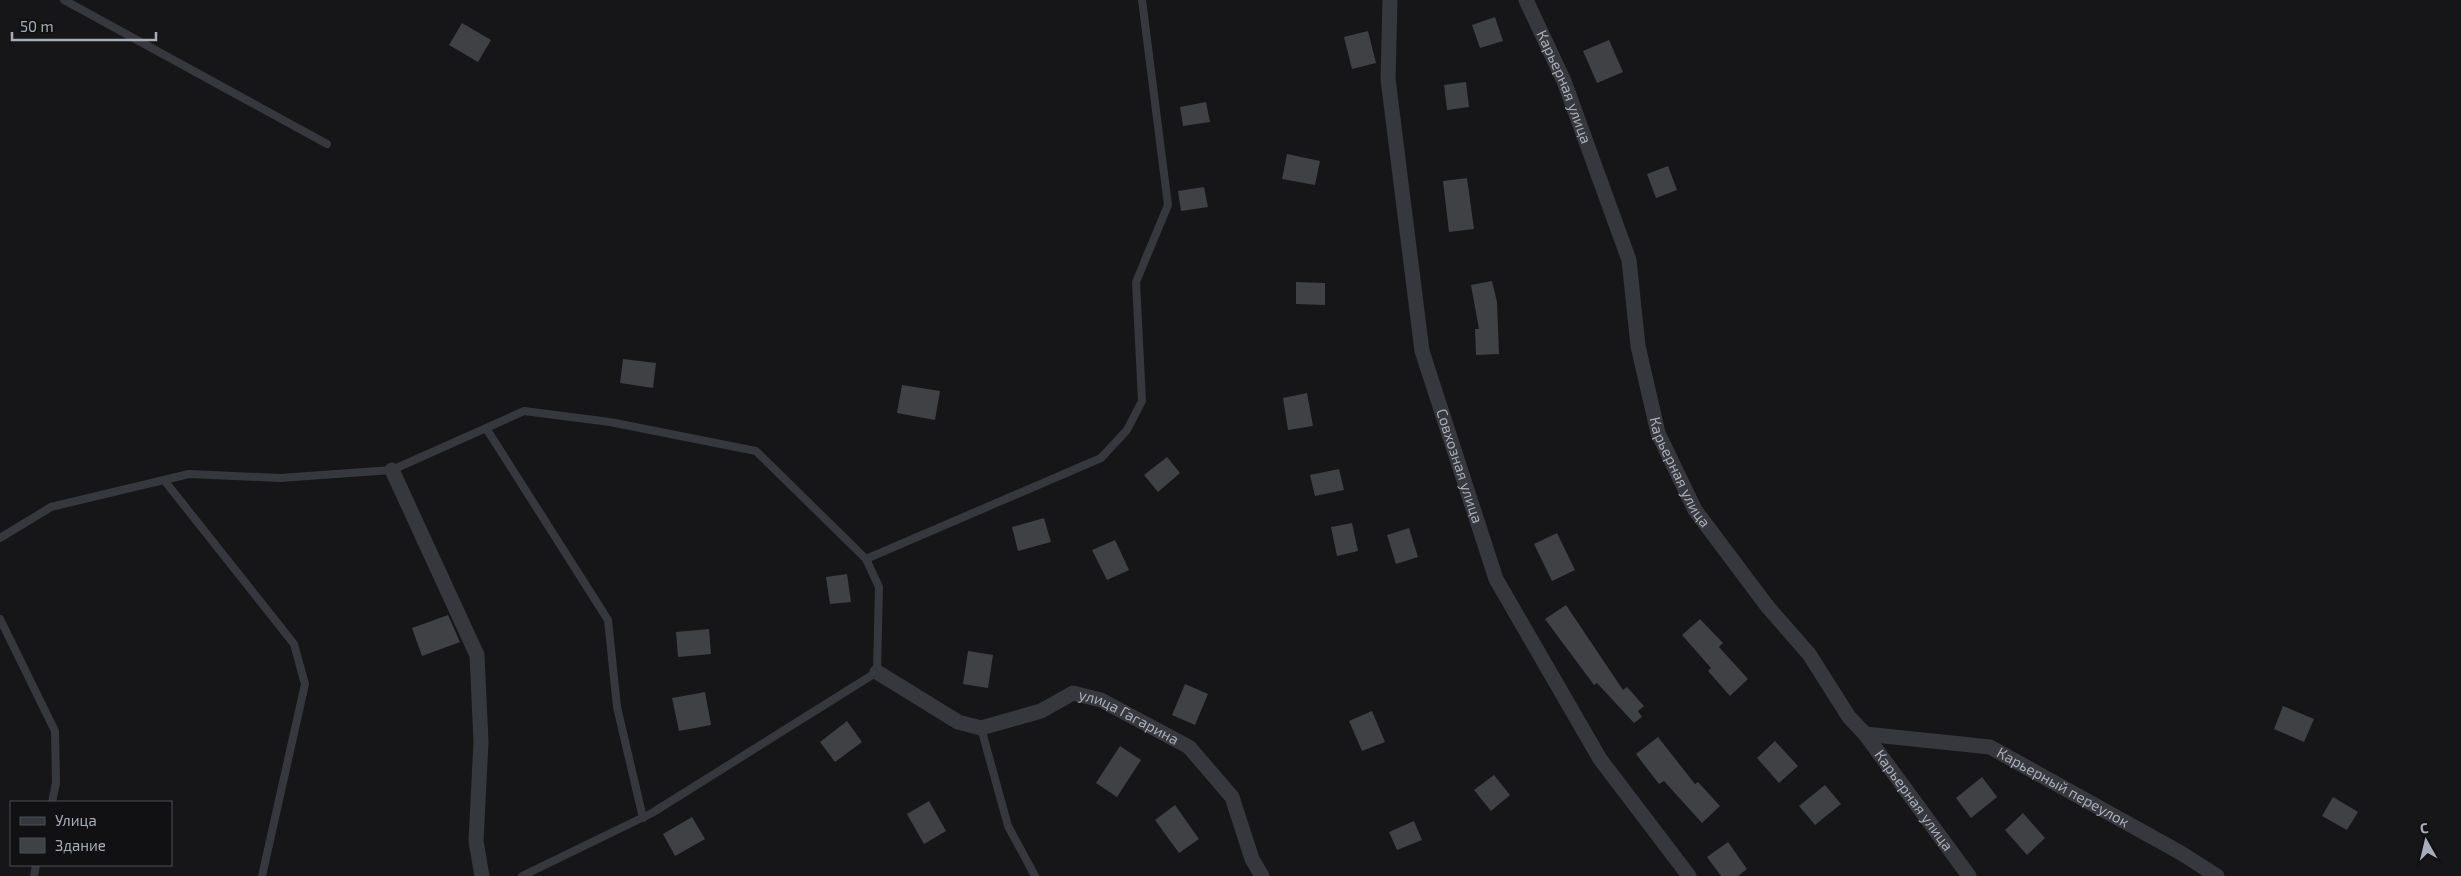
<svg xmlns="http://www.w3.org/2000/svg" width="2461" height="876" viewBox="0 0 2461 876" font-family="'Exo 2',sans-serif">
<rect width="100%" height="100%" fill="#161618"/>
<path fill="#404145" d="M1495 17 1503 41 1480 48 1472 25Z
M462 23 491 40 478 62 449 45Z
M1368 31 1376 63 1352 69 1344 37Z
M1609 40 1623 72 1597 83 1583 51Z
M1466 82 1469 107 1447 110 1444 85Z
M1206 102 1210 122 1183 126 1180 107Z
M1287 154 1320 161 1315 185 1282 179Z
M1668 166 1677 190 1656 198 1647 174Z
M1467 178 1474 229 1449 232 1443 181Z
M1204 187 1208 207 1181 211 1178 191Z
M1492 281 1497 302 1499 354 1476 355 1475 329H1479L1471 285Z
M1296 282 1325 283V305L1296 304Z
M623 359 656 363 653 388 620 383Z
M902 385 940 391 935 420 897 413Z
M1307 393 1313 426 1288 430 1283 398Z
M1167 457 1180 473 1158 492 1144 475Z
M1339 469 1344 490 1315 496 1310 475Z
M1044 518 1051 542 1018 551 1012 527Z
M1352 523 1358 551 1337 556 1331 527Z
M1409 528 1418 557 1396 564 1387 535Z
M1557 533 1575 570 1552 581 1534 544Z
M1115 540 1129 570 1107 580 1092 550Z
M847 574 851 602 830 604 826 577Z
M1566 605 1623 690 1627 687 1644 706 1638 711 1642 717 1634 723 1597 683 1594 685 1545 619Z
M448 615 460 642 422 656 412 628Z
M1700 619 1723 643 1719 647 1748 679 1730 696 1708 671 1711 668 1682 635Z
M709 629 711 654 678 657 676 632Z
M968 651 993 655 988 688 963 684Z
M1185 684 1208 694 1195 725 1172 715Z
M705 692 711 725 679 731 672 698Z
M2283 706 2314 719 2304 742 2274 729Z
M1372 711 1385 742 1362 751 1349 721Z
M847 721 862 742 835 762 820 742Z
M1658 737 1695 784 1698 782 1720 806 1702 823 1664 781 1659 784 1636 754Z
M1775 741 1798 766 1779 783 1757 758Z
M1120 746 1141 760 1117 797 1096 783Z
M1494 775 1510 795 1491 811 1474 790Z
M1982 777 1997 797 1971 818 1956 798Z
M1825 785 1841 804 1815 825 1799 806Z
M2333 797 2358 812 2347 830 2322 816Z
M929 801 946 831 924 844 907 814Z
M1175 805 1199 839 1179 853 1155 820Z
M2023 813 2045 838 2027 855 2005 830Z
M692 817 705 839 675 856 663 834Z
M1414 821 1422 840 1397 850 1389 832Z
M1728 842 1747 869 1738 876H1721L1707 857Z"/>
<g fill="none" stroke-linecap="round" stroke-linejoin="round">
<path stroke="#37383d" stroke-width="8" d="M64 0 327 144
M486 428 608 620 617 707 643 818
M164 480 294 644 305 684 262 876
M0 538 51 507 189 474 280 478 392 470 524 411 610 422 756 451 866 559
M0 619 55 731 56 783 52 802
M981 728 1008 826 1035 876
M34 876 36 865
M522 876 652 813 877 672 879 587 866 559 1101 458 1127 430 1142 401 1136 282 1168 205 1142 0"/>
<g stroke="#37383d" stroke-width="15">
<path id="s1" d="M1390 0 1388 79 1422 351 1496 579 1600 759 1689 876"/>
<path id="s2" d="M1526 0 1564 81 1629 260 1638 346 1658 433 1695 510 1767 606 1809 654 1849 717 1865 734 1969 876"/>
<path d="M392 470 477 655 481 742 476 841 482 876"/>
<path id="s3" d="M877 672 958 722 981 728 1041 711 1073 693 1101 700 1189 747 1232 797 1252 859 1262 876"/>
<path id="s4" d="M1865 734 1990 747 2181 853 2217 876"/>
</g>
</g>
<g text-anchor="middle" stroke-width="4" stroke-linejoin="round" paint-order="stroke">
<g font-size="15" fill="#a8adb8" stroke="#111113">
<text dy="5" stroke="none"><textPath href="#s2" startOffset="95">Карьерная улица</textPath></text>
<text dy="5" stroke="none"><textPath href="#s1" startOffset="474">Совхозная улица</textPath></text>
<text dy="5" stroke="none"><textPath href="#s2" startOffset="500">Карьерная улица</textPath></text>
<text dy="5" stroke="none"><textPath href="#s3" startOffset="279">улица Гагарина</textPath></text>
<text dy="5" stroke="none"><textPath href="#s4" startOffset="209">Карьерный переулок</textPath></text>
<text dy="5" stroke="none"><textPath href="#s2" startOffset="905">Карьерная улица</textPath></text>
</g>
</g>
<rect x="10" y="801" width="162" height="65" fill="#111113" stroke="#4d4f55"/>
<rect x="20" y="817" width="25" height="8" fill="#37383d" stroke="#4d4f55"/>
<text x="55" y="826" font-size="15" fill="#a8adb8">Улица</text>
<rect x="20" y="838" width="25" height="15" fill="#404145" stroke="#4d4f55"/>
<text x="55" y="851" font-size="15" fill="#a8adb8">Здание</text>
<g transform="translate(2426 841) rotate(352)" stroke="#111113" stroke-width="4" paint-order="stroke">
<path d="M0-4L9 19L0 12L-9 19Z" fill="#a8adb8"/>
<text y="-8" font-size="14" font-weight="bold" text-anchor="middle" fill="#a8adb8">С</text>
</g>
<path d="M12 32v8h144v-8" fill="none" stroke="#a8adb8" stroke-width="2.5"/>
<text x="20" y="32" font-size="15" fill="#a8adb8" stroke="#111113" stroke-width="4" paint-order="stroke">50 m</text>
</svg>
